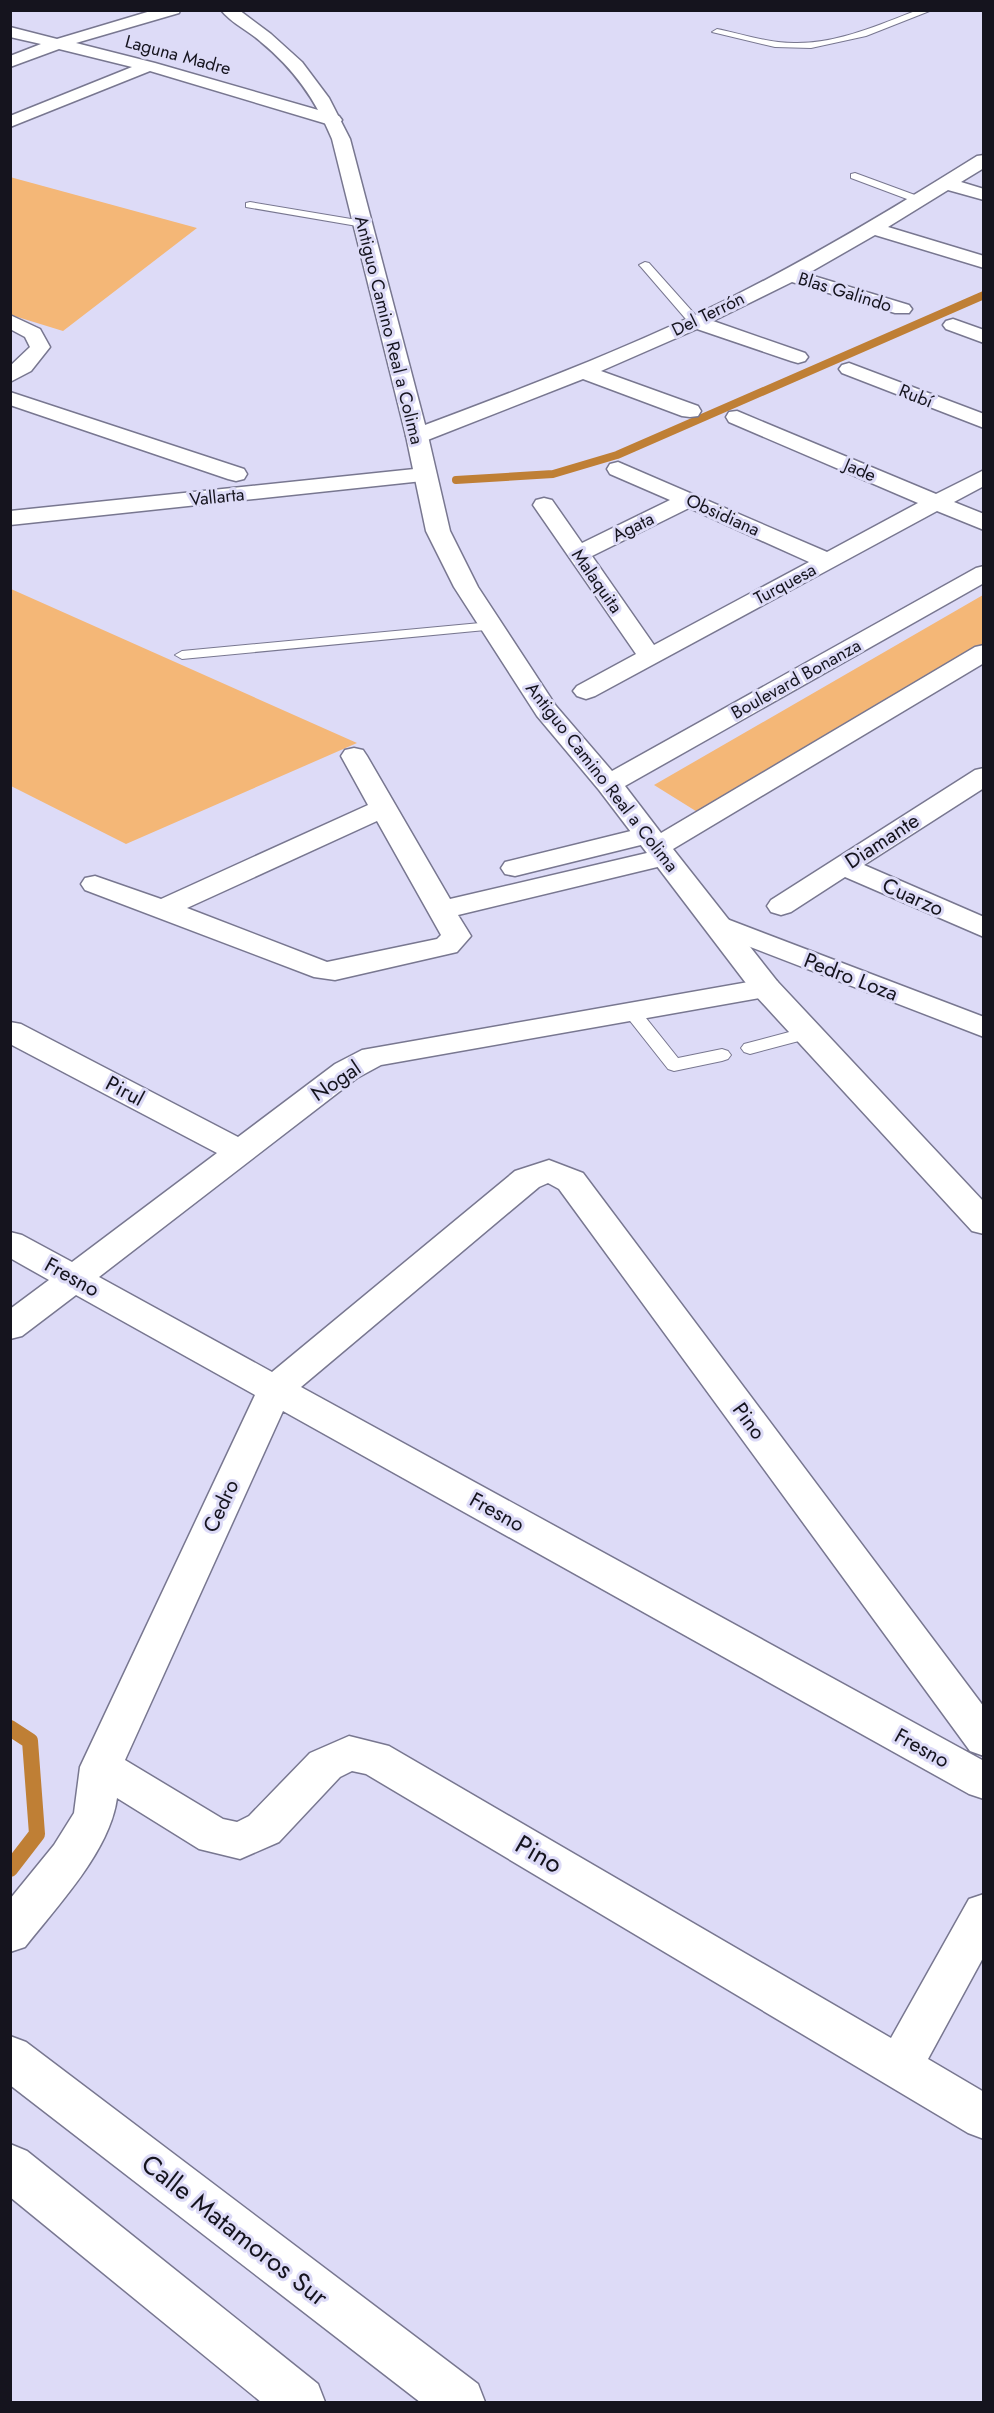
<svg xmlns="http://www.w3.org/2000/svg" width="994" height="2413" viewBox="0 0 994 2413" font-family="Jost,sans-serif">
<rect width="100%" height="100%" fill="#dddbf7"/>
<path fill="#f4b777" d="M10 177 197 228 63 331 11 315Z
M10 589H11L357 743 126 844 11 786Z
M983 595V644L699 813 654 785Z"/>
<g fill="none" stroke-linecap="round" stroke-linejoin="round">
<path stroke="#bf7f35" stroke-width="8" d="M456 480 553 474 617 455 984 295"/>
<path stroke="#bf7f35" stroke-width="16" d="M10 1728 30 1741 37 1834 10 1869"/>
<defs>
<path id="lane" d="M918 10H932L866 36 811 48 775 47 712 32 717 29C742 34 768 43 794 43 837 44 878 25 918 10Z
M855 173 923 198 924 200 919 203 915 202 851 178V174Z
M250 202 363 221 369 224 363 227 246 207V203Z
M645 262 649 263 699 319V325H691L641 267 639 265Z
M491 622 498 626 496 629 182 659 175 655 182 651Z
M632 1006 638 1008 678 1058 722 1049 728 1051 731 1055 728 1059 722 1061 674 1071 668 1069 623 1012 626 1008Z
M808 1027 814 1029 817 1033 814 1037 750 1054 744 1052 741 1048 744 1044Z"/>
<path id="street" d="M154 10H180L179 13 76 43 155 63 339 116 342 120 339 124H327L150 71 10 127V116L132 67 59 49 10 67V56L41 44 10 37V27L57 39Z
M984 155V168L961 182 984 189V200L948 190 888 227 984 256V268L875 235 807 274 909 305 912 309 909 313H895L792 282 713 321 805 353 808 357 805 361 798 363 791 361 697 329 601 371 698 406 701 411 698 416 690 417 682 416 583 379 425 441 417 443 409 441 406 436 409 431C516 391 622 351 724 301 811 258 894 208 977 156Z
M10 315 40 329 50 347 31 371 10 382V366L30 347 25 337 10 329Z
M953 319 984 330V343L946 329 943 325 946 321Z
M849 363 984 414V428L842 373 839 369 842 365Z
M10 392 244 469 247 474 244 479 236 481 228 479 10 405Z
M737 411 936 494 984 470V486L954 502 984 514V530L937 511 595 696 586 699 577 696 573 691 577 686 636 654 533 505 536 500 544 498 552 500 582 543 670 500 610 474 607 469 610 464 618 462 827 552 918 503 729 422 726 417 729 412ZM689 508 809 562 654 645 592 556Z
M424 468 432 470 435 475 432 480 10 525V511Z
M354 748 363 750 367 756 450 899 664 849 674 851 678 857 674 863 458 915 471 936 457 952 335 980 314 977 85 890 81 884 85 878 95 876 161 899 368 805 341 756 345 750ZM377 821 441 935 437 939 327 962 187 908Z
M984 768V788L864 865 984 917V937L845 877 791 912 781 915 771 912 767 906 771 900 975 770Z
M647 827 657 829 661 835 657 841 515 876 505 874 501 868 505 862Z
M719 916 984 1017V1037L709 931 705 925 709 919Z
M766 979 777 981 781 988 777 995 381 1065 357 1078 99 1277 272 1372 515 1171 549 1160 583 1173 984 1707V1756L970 1751 559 1189 548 1183 539 1187 301 1387 984 1761V1799L969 1794 283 1411 125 1760 223 1819 237 1822 249 1816 310 1753 349 1736 389 1746 891 2038 969 1899 984 1894V1956L928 2059 984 2092V2139L968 2133 366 1774 352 1771 340 1777 279 1842 240 1859 199 1849 117 1798C110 1851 58 1905 25 1947L10 1952V1899L54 1845 74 1813 80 1767 255 1395 76 1295 22 1336 10 1339V1309L49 1280 10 1258V1232L22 1235 72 1262 217 1153 10 1044V1022L21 1024 238 1137 335 1064 362 1050Z
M10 2036 26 2042 478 2384 485 2402H420L10 2085Z
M10 2144 27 2151 318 2384 325 2402H261L10 2197Z"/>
<path id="secondary" d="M221 10H239L271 34 302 62 329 98 350 139 428 436 450 531 478 587 556 706 612 771 976 568 984 566V583L625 786 661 833 975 647 984 645V663L673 849 777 981 984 1202V1234L972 1231 755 995 599 790 537 716 454 587 426 531 406 436 332 139C316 100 294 69 261 42 249 31 231 23 221 10Z"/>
</defs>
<use href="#lane" stroke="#787790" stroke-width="2"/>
<use href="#street" stroke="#787790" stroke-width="3"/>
<use href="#secondary" stroke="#787790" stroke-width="3"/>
<use href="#lane" fill="#fff" fill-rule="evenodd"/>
<use href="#street" fill="#fff" fill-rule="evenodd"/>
<use href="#secondary" fill="#fff" fill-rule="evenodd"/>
</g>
<g text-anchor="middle" stroke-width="6" stroke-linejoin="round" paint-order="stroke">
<g font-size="18" fill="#15141e" stroke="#dddbf7">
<text transform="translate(178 55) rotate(15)" y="6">Laguna Madre</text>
<text transform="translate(845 292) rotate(17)" y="6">Blas Galindo</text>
<text transform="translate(708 314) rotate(-26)" y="6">Del Terrón</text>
<text transform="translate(389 330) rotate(76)" y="6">Antiguo Camino Real a Colima</text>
<text transform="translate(916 396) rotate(22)" y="6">Rubí</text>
<text transform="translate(860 470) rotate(23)" y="6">Jade</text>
<text transform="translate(217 497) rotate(-6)" y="6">Vallarta</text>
<text transform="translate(723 515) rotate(24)" y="6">Obsidiana</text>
<text transform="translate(633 527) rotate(-26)" y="6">Agata</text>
<text transform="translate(597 581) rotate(55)" y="6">Malaquita</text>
<text transform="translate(785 584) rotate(-28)" y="6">Turquesa</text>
<text transform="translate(796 679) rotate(-29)" y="6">Boulevard Bonanza</text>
<text transform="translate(602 777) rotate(52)" y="6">Antiguo Camino Real a Colima</text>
</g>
<g font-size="21" fill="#15141e" stroke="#dddbf7">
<text transform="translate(882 841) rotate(-33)" y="7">Diamante</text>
<text transform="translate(913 897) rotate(24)" y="7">Cuarzo</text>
<text transform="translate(851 977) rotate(21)" y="7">Pedro Loza</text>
<text transform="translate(336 1081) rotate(-34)" y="7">Nogal</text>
<text transform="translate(125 1091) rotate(28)" y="7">Pirul</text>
<text transform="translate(72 1277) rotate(29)" y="7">Fresno</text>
<text transform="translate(749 1421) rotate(54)" y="7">Pino</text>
<text transform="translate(221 1506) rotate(-65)" y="7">Cedro</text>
<text transform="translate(497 1512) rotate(29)" y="7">Fresno</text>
<text transform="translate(922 1748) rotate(29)" y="7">Fresno</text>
</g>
<g font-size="26" fill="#15141e" stroke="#dddbf7">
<text transform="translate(539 1854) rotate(30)" y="9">Pino</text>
<text transform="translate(235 2230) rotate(38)" y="9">Calle Matamoros Sur</text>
</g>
</g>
<rect width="994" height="2413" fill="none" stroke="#15141e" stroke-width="24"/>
</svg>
